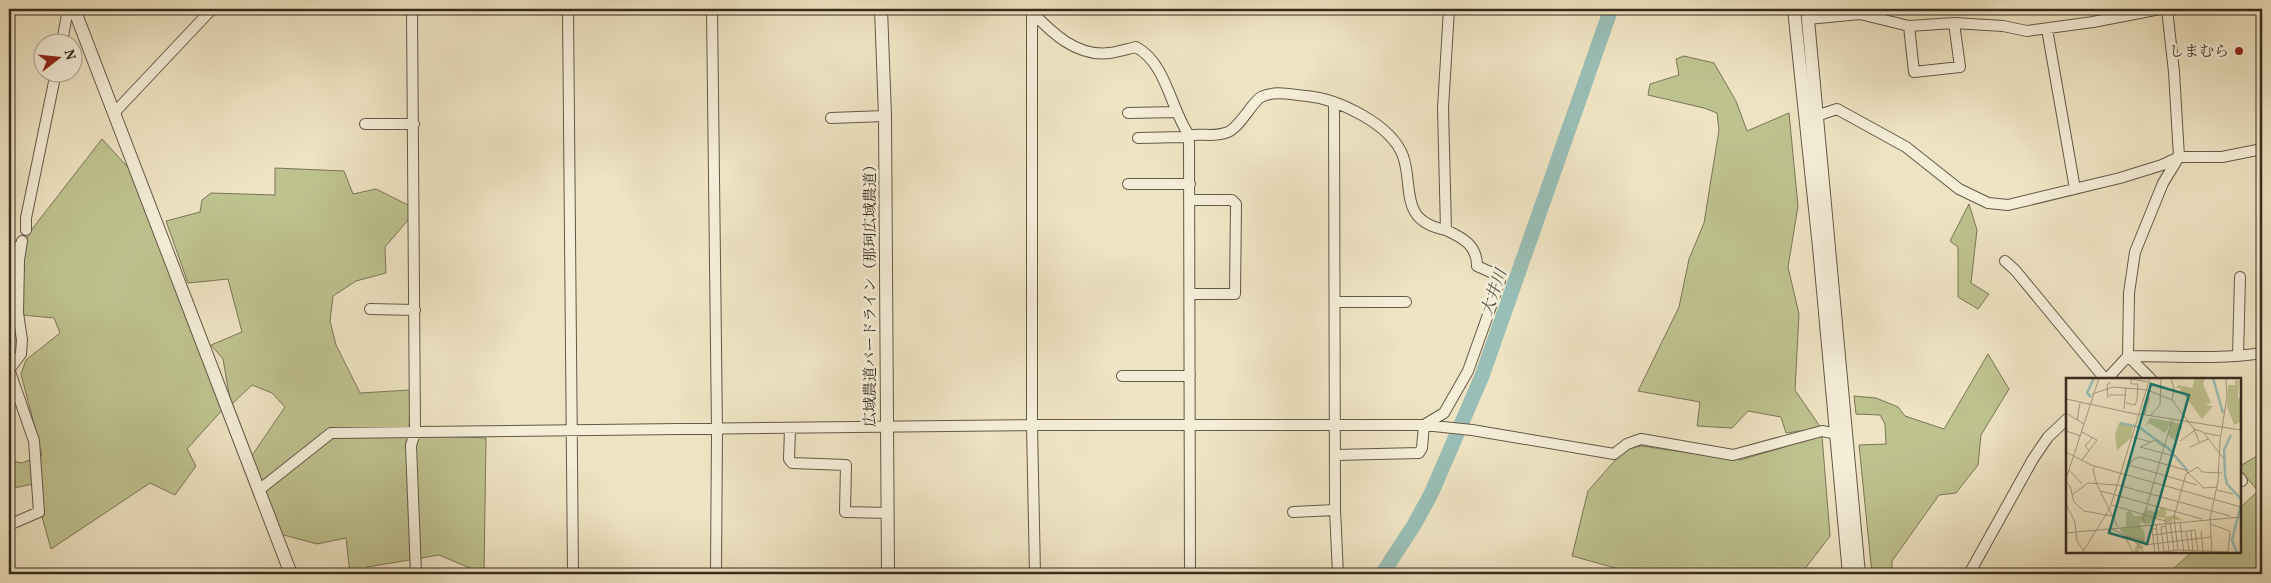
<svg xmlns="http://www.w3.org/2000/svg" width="2271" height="583" viewBox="0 0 2271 583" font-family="Vollkorn,'Noto Serif JP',serif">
<rect width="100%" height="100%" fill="#eee3c2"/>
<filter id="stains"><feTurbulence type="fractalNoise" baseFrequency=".004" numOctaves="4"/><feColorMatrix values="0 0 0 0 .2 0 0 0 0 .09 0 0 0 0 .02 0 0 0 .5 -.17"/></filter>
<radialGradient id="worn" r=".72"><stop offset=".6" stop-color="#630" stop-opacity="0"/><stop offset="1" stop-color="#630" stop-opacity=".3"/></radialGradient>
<path fill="#bec28f" stroke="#7a7657" d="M1684 56 1714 63 1736 101 1747 131 1789 113 1798 206 1788 267 1799 314 1795 390 1821 428 1786 433 1781 417 1748 411 1732 428 1697 426 1700 402 1638 391 1679 307 1689 259 1704 223 1719 130 1717 113 1704 108 1648 95 1650 84 1679 75 1676 59Z
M102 139 135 175 224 408 187 449 196 466 175 495 150 483 51 549 33 484 9 489V460L22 463 42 455 21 374 26 360 60 333 54 318 22 315 25 245 29 233Z
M275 168 344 171 353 194 376 189 410 206 408 220 385 247 386 273 356 281 333 296 330 321 336 345 360 393 410 390 409 435 486 438 484 574 439 555 367 567 368 574H350L346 538 317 544 280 534 251 457 285 407 272 393 252 385 231 405 223 359 211 345 242 332 228 279 188 283 166 221 200 212 202 200 211 193 275 195Z
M1969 204 1977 230 1971 283 1989 294 1978 309 1958 297V247L1950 241Z
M1988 354 2009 389 1981 435 1978 465 1956 493 1939 495 1892 561V574H1872L1859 445 1886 444 1885 424 1880 415 1856 414 1854 396 1876 398 1898 407 1905 416 1944 429Z
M1822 436 1830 536 1801 574H1637L1572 556 1588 491 1625 449 1641 446 1740 460Z
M2262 453V574H2174L2171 571 2192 552H2240V508L2258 491 2240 470V466Z"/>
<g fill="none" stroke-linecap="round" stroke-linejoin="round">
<path stroke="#99beb5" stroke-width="15" d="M1382 574 1414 525 1431 494 1482 376 1611 9"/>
<defs>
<path id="minor" d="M412 9 415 433 411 445 416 574
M568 9 573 574
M712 9 717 430 716 574
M1032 10V426L1035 574
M1032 12C1052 33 1077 57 1109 53 1118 52 1127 49 1136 47 1167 64 1170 108 1189 135L1190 574
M1808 19 1860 14 1909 26 1954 23 2003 26 2027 31 2093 22 2160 9
M1909 26 1914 72 1960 67 1954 23
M2047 29 2075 189
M62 42 68 9
M1334 102 1335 510 1338 574
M114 113 212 9
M1128 113 1176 112
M1816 116 1837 109 1906 147 1959 189 1988 203 2008 205 2120 178 2162 165 2179 157H2222L2262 149
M831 118 885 116
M365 124H414
M1138 138 1184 137C1197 131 1212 139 1228 132 1240 127 1253 101 1261 97 1274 90 1293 95 1307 96 1338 99 1391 124 1403 156 1414 187 1398 221 1446 230L1443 108 1449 9
M1128 184H1190
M1190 200H1232L1236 204 1235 294H1190
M26 230V218L56 72
M9 261 19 246
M2005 261 2015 270 2105 379
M1336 302H1406
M370 309 415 310
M2128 356C2173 356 2218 360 2262 353
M2128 356 2151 379
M2238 356 2240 277
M9 370 21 354 22 340 18 313 19 260 22 241
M1122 376H1190
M2107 379 2128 356 2129 293 2135 252 2163 183 2179 157 2174 72 2167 9
M790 429 789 459 792 463 846 465 845 512 888 513
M1336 455 1419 453 1422 448 1424 425 1444 413 1468 371 1500 281 1497 275 1477 266C1477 245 1463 238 1446 230
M2240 478 2242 481
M259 490 331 433 1029 425H1424L1472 430 1614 454 1627 444 1641 439 1733 455 1822 431 1842 435
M1293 512 1335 510
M9 525 39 512 34 441 9 369
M1969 574 2033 459 2048 437 2067 419"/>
<path id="tertiary" d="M74 9 291 574
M881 9 885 116 888 574
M1794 9 1819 247 1849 574
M1807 9 1859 574"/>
</defs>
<use href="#minor" stroke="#655848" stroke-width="12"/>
<use href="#tertiary" stroke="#655848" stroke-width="14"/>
<use href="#minor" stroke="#f4edd7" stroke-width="10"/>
<use href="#tertiary" stroke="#f4edd7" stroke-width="12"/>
</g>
<circle fill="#8f2418" stroke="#f4edd7" stroke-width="2" cx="2239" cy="51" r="5"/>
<g text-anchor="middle" stroke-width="5" stroke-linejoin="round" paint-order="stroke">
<g font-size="15" fill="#372a1f" stroke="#f4edd7" text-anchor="end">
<text x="2229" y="56">しまむら</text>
</g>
<g font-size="15" fill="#372a1f" stroke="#f4edd7">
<text transform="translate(870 292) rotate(-90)" y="5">広域農道バードライン（那珂広域農道）</text>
</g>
<g font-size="16" font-style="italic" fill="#504f44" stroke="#f4edd7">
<text transform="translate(1493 292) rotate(-71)" y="6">大井川</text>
</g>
</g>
<g transform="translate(2066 378)">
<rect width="175" height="175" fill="#eee3c2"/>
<path d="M129 0H139L137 6 145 25 139 27 147 28 136 41 113 10H109L113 7 126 10ZM169 2 173 3 172 20 175 21V44L168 47 161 28 162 7H169ZM84 40 112 45 116 50 108 62 102 57 105 45 99 55 83 45 79 48ZM53 45 67 48 65 60 51 72 49 56ZM95 129 101 131 99 139 109 137 117 143 106 141V144L100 145 99 140 92 139 83 146 73 144 78 153 79 162 75 165 78 170 72 171 74 175H67L73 162 59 158 54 151 60 148V135L64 132 68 138H75L80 131 89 134 87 141Z" fill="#bec28f"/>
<path fill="none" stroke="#99beb5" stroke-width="2.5" d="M147 0 157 35M25 19 21 15 28 0M54 45 73 49 85 58 102 70 122 93M165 57 158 72 159 97 161 106 175 121M171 175 166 162 175 127"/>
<path fill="none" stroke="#a59981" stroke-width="1" d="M105 0 108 11 106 22M65 6V1L82 4M84 13 106 22 128 51 133 64M26 16 47 9 82 12 83 21 78 37M43 17H60M42 20 41 7 45 4M0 21 74 37M60 25 69 27 71 22 72 6H65M58 31 60 9M0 35 18 46M74 36 175 52M84 38 94 27 95 0M11 42 14 25M128 51 137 54 158 81M0 53 15 58M139 55 154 58M67 59 85 64 74 69M114 63 128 53M85 64 89 62 97 69M74 69 108 78M124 69 142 61M23 72 19 68 27 59M0 74 25 87 175 129M16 82 31 62 16 54M63 87 68 81 74 79 119 92 138 110 151 109M63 87 131 107M29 89 27 91 31 107 52 149M3 92 16 106M0 101 33 0M0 104 4 108 8 124 18 133 46 138M52 107 164 138M151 112 167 116M35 113 136 141M7 116 22 105 51 107M0 126 9 144 11 163 17 172M46 127 99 143M99 141 103 174M114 144 118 175M104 145 108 172M90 146 93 174M144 146 164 153 162 174M80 147 77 141 106 42M44 150 58 157M120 153 123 172M125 153 127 174M135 153 137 174M115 154 129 152 132 173M0 155 175 139M87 157 115 153M59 158 77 162 78 167 145 159M59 158 67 175M67 161 78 175M112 172 108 139 120 96 132 89 136 94 156 95M98 174 95 149 100 148M16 175 44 130 84 0M88 175 112 172 162 174M89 175 86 151H91M146 175 144 141 152 103 154 63 161 18 160 0"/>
<path fill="#0f766e" fill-opacity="0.15" stroke="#0f766e" stroke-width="2.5" d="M85 6 123 17 81 166 43 155Z"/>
<rect width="175" height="175" fill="none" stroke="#372a1f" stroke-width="2.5"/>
</g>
<rect width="2271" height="583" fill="none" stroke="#eee3c2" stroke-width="30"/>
<rect x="10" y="10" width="2251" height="563" fill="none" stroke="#372a1f" stroke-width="2.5"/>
<rect x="15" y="15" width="2241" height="553" fill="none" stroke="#372a1f"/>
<g transform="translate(58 58) rotate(74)"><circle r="24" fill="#f4edd7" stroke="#a89f8d"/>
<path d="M0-4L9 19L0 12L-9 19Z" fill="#8f2418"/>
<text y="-8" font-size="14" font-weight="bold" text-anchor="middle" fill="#372a1f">N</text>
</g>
<rect width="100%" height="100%" filter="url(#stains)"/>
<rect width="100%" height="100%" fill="url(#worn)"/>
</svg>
